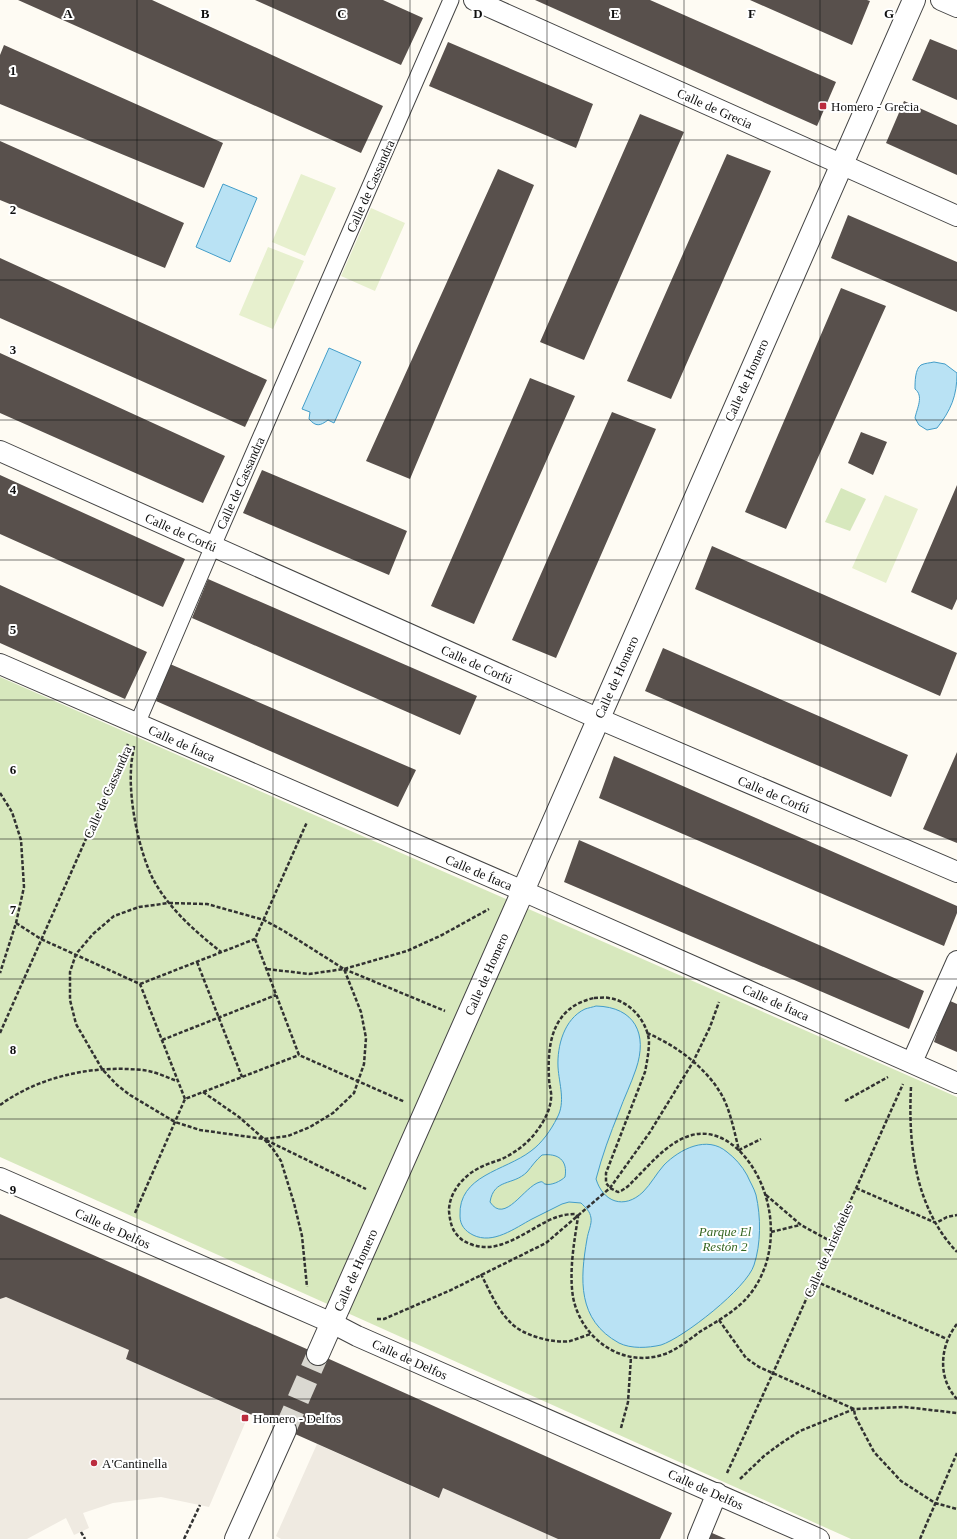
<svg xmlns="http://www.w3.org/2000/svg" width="957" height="1539" viewBox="0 0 957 1539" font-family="'Times New Roman',serif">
<rect width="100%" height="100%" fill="#fefbf3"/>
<path fill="#d7e8bd" d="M841 488 866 499 850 531 825 522Z
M0 677 957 1097V1539H851L0 1157Z"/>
<path fill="#e7f0ce" d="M301 174 336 188 305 256 272 242Z
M371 208 405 223 375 291 341 276Z
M268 247 304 261 273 329 239 315Z
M885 495 918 509 886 583 852 568Z"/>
<path fill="#efeae1" d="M6 1297 129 1350 126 1359 249 1414 209 1507 161 1497 113 1503 83 1513 89 1528 74 1535 66 1518 27 1539H0V1299Z
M317 1444 438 1498 443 1488 558 1539H281L276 1536Z"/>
<path fill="#b9e2f4" stroke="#439dc8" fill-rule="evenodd" d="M223 184 257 198 230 262 196 247Z
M329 348 361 362 334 423 328 420C320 426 316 427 309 419L310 412 302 409Z
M934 362 945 364 957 373C957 396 951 410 937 428L927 430 919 425 915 418C917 408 924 396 915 389 915 382 915 369 921 365 925 363 930 363 934 362Z
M596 1006C635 1007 648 1034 636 1069 631 1084 624 1098 619 1112 610 1134 602 1156 596 1179 603 1202 624 1210 643 1192 651 1184 656 1174 664 1165 680 1149 707 1135 727 1152 735 1158 742 1166 747 1175 750 1182 754 1188 756 1195 761 1217 761 1244 754 1265 747 1288 683 1338 661 1345 648 1348 631 1349 619 1343 577 1320 580 1279 587 1239 588 1232 592 1224 591 1218 590 1211 586 1208 581 1203L569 1202 562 1204C552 1209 542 1214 532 1219 515 1228 493 1245 473 1235 465 1231 460 1225 460 1216 458 1175 505 1171 531 1151 542 1143 551 1130 557 1118 566 1102 559 1084 558 1067 557 1046 564 1019 585 1009 588 1008 593 1007 596 1006ZM542 1155C558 1153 568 1160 565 1177 561 1181 551 1186 545 1184 542 1183 544 1181 540 1182 524 1186 505 1225 490 1202 494 1178 513 1186 527 1172 532 1166 536 1160 542 1155Z"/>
<path fill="#58504c" d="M18 0H152L383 106 361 153Z
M255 0H383L423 18 401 65Z
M535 0H650L836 82 817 126Z
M750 0H867L870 1 852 45Z
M930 39 957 50V100L912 80Z
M448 42 593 104 576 148 429 86Z
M4 45 223 143 204 188 0 104V55Z
M904 101 957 125V175L886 143Z
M640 114 684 132 584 360 540 342Z
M0 141 184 223 165 268 0 200Z
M727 154 771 171 671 399 627 381Z
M498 169 534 185 410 479 366 461Z
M848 215 957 262V312L831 258Z
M0 258 267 380 245 427 0 318Z
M841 288 886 306 786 529 745 512Z
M0 353 225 456 203 503 0 413Z
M530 378 575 396 474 624 431 606Z
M612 412 656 429 556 658 512 640Z
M861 432 887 442 873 475 848 463Z
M262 470 407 531 389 575 243 513Z
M0 475 185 559 163 607 0 534Z
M957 485V599L952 610 911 592Z
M712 546 957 653 940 696 695 589Z
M208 579 477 696 460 735 192 618Z
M0 585 147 652 125 699 0 643Z
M663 648 908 755 891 797 645 691Z
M170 664 416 770 398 807 156 701Z
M957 752V843L923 829Z
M614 756 957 906V913L944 946 599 798Z
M579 840 924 991 909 1029 564 882Z
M948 1000 957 1004V1052L934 1042Z
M0 1214 318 1354 672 1513 660 1539H558L443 1488 439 1498 126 1359 129 1350 6 1297 0 1299Z
M712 1533 726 1539H709Z"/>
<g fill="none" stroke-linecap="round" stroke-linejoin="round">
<path stroke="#dad8d1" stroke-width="22" stroke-dasharray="22 11" stroke-linecap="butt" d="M285 1430 318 1354"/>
<defs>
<path id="pedestrian" d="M137 724 213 546 451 0"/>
<path id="minor" d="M474 0 957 216
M941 0 957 7
M0 451 597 718 957 872
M0 664 523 891 957 1083
M912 1062 957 961
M0 1178 332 1323 357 1336 819 1539
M698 1539 717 1493"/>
<path id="tertiary" d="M318 1354 523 891 914 0
M236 1539 285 1430"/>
</defs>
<use href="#pedestrian" stroke="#434343" stroke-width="17"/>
<use href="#minor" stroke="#434343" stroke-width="22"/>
<use href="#tertiary" stroke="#434343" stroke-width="24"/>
<path stroke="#323232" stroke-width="2.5" stroke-dasharray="4 2" stroke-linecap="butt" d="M134 746C133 754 131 762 131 770 129 802 139 851 153 879 169 909 196 932 221 952
M0 793 12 812 21 840 24 887 16 923 0 973
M169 903 207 904 264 920 284 931 344 969 361 1012 366 1038 364 1064 354 1093 333 1113 310 1127 288 1136 264 1139 200 1130 175 1122 130 1095 117 1085 102 1069 76 1024 70 1000V972L76 954 93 934 114 916 139 907Z
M16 923 41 939 140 984 185 1099
M255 939 299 1055 405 1102
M197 962 242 1077
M267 969 309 974 344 969 407 951 442 935 489 909
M344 969 445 1011
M140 984 255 939 307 822
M594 998C599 998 604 997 609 998 630 1001 647 1021 649 1041 649 1051 647 1062 645 1072L606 1173V1183L610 1188 618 1192C627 1189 632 1182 639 1175 654 1160 670 1141 692 1135 715 1129 736 1144 749 1162 778 1202 780 1264 744 1301 732 1313 716 1322 701 1331 690 1339 678 1349 665 1354 623 1369 581 1339 573 1297 569 1271 574 1243 578 1217L575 1214C569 1214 563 1215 557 1217 531 1226 503 1255 473 1245 468 1243 464 1242 460 1238 452 1231 450 1222 449 1211 449 1192 464 1175 481 1167 489 1163 498 1161 506 1157 517 1151 529 1142 536 1132 543 1123 550 1111 551 1099 552 1092 549 1086 549 1078 547 1042 553 1007 594 998Z
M0 1033 128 744
M647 1033C675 1045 703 1065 720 1092 730 1108 734 1131 739 1150L761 1139
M162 1040 276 995
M911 1087C908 1144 915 1208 957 1252
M203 1092 239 1117 264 1139 273 1149 281 1161 294 1203 302 1236 307 1287
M845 1101 888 1077
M0 1105C40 1076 93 1065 142 1070 154 1071 166 1077 177 1081
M266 1140 366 1189
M856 1188 936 1223 947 1217 957 1215
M766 1195 801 1225 832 1242
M135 1213 185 1099 299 1055
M771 1232 800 1225
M481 1274C489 1290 497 1309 510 1322 521 1335 554 1344 570 1341 577 1339 584 1336 591 1334
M815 1281 947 1339
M377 1319H384L451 1290 546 1243 610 1188 650 1132 693 1062 710 1027 719 1002
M719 1320 746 1358 759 1367 854 1409 855 1416 874 1452 901 1481 935 1503 957 1509
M957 1324C940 1345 937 1378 957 1399
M621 1428 628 1402 631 1357
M727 1473 773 1373 903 1084
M740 1479 764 1456 780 1444 800 1431 854 1409 905 1407 957 1413
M81 1532 85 1539
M184 1539 200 1505
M920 1539 957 1453"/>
<use href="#pedestrian" stroke="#fff" stroke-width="15"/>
<use href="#minor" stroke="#fff" stroke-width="20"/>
<use href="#tertiary" stroke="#fff" stroke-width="22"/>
</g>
<path fill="none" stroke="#101010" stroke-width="1" stroke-opacity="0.55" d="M137 0V1539M273 0V1539M410 0V1539M547 0V1539M684 0V1539M820 0V1539M0 140H957M0 280H957M0 420H957M0 560H957M0 700H957M0 839H957M0 979H957M0 1119H957M0 1259H957M0 1399H957"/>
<g fill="#bb2c3e" stroke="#fff" stroke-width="1.5">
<rect x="819" y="102" width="8" height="8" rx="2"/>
<rect x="241" y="1414" width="8" height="8" rx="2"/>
<circle cx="94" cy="1463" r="4"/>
</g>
<g text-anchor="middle" stroke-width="4" stroke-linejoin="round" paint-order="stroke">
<g font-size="13" fill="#101010" stroke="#fff" text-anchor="start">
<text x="831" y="111">Homero - Grecia</text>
<text x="253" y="1423">Homero - Delfos</text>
<text x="102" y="1468">A'Cantinella</text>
</g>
<g font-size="13" fill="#101010" stroke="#fff">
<text transform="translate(715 108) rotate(24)" y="5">Calle de Grecia</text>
<text transform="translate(370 186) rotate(-66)" y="5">Calle de Cassandra</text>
<text transform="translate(746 380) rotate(-66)" y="5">Calle de Homero</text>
<text transform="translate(240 483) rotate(-66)" y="5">Calle de Cassandra</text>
<text transform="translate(181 532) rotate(24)" y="5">Calle de Corfú</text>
<text transform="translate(477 664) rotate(24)" y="5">Calle de Corfú</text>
<text transform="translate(616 677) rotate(-66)" y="5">Calle de Homero</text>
<text transform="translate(182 743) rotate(24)" y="5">Calle de Ítaca</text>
<text transform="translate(107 792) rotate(-66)" y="5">Calle de Cassandra</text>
<text transform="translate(774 794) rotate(23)" y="5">Calle de Corfú</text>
<text transform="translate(479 872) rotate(23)" y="5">Calle de Ítaca</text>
<text transform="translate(486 974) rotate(-66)" y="5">Calle de Homero</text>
<text transform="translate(776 1002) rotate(24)" y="5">Calle de Ítaca</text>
<text transform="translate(113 1228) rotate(24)" y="5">Calle de Delfos</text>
<text transform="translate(828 1250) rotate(-66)" y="5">Calle de Aristóteles</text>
<text transform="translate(355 1270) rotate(-66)" y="5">Calle de Homero</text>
<text transform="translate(410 1359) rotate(24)" y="5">Calle de Delfos</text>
<text transform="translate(706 1489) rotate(24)" y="5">Calle de Delfos</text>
</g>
<g font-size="13" font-style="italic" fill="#356622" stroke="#fff">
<text x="725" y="1236">Parque El<tspan x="725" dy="15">Restón 2</tspan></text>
</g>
</g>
<g font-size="13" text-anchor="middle" font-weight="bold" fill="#101010" stroke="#fff" stroke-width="4" stroke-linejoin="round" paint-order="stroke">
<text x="68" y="18">A</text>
<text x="205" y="18">B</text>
<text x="342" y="18">C</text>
<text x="478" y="18">D</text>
<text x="615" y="18">E</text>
<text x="752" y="18">F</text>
<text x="889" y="18">G</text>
<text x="13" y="75">1</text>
<text x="13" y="214">2</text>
<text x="13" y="354">3</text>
<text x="13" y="494">4</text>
<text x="13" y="634">5</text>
<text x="13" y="774">6</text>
<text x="13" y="914">7</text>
<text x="13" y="1054">8</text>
<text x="13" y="1194">9</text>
</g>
</svg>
